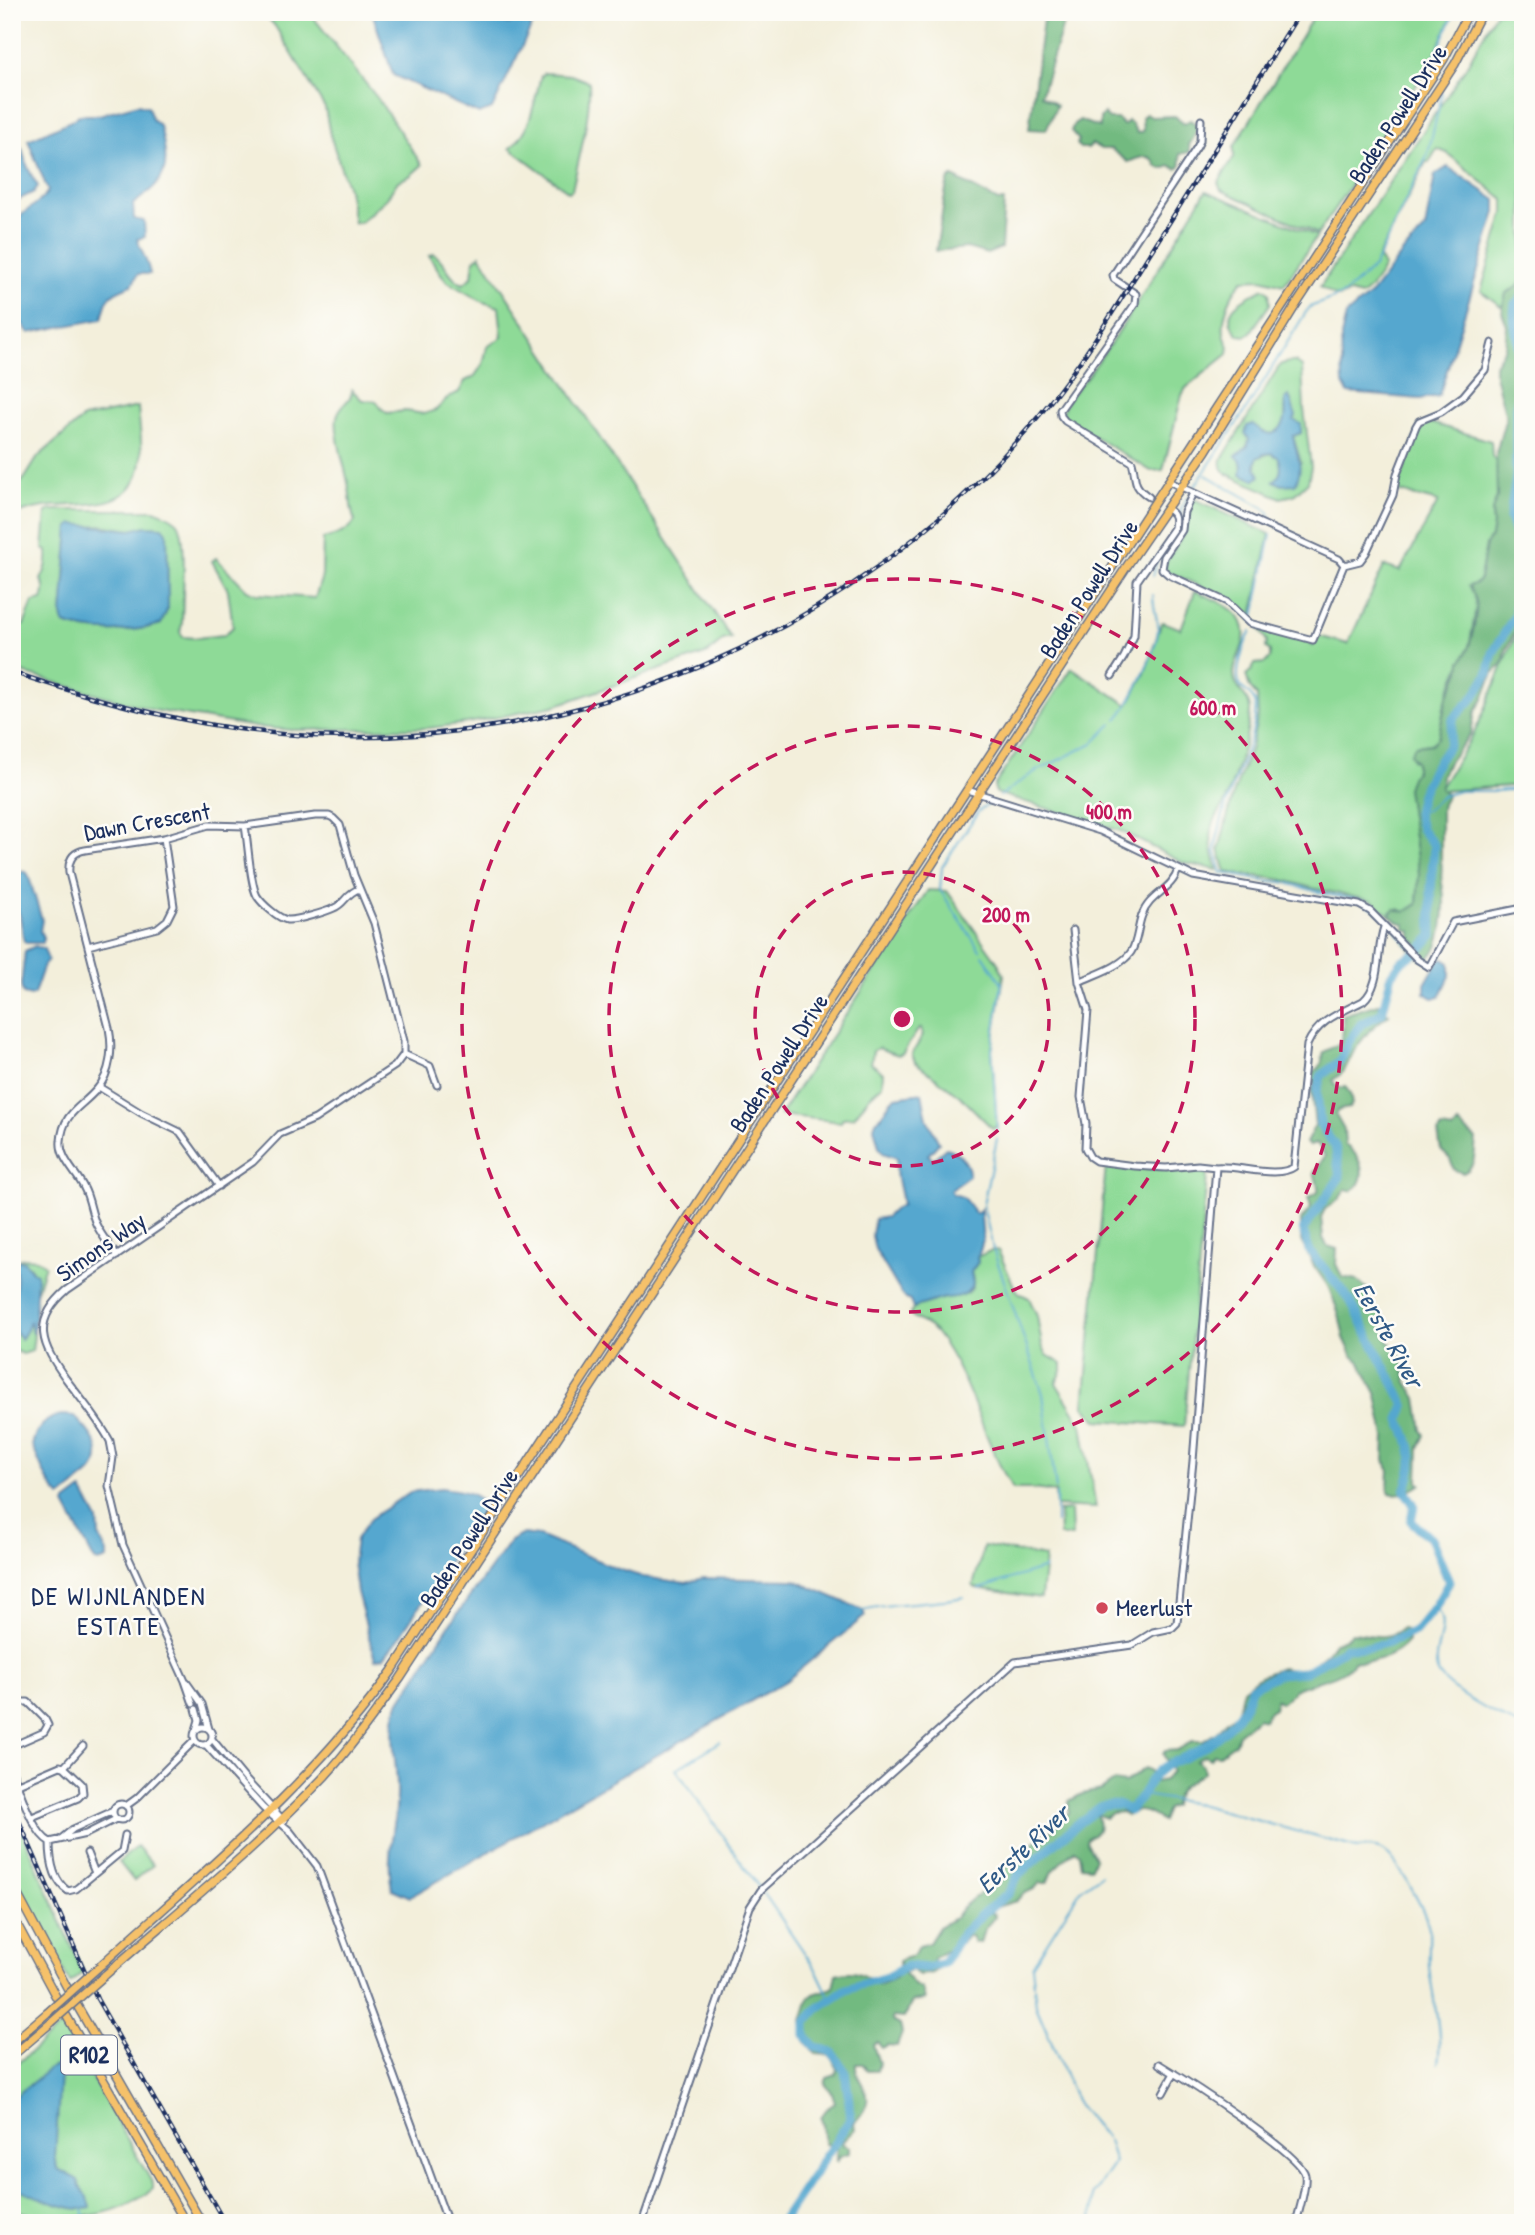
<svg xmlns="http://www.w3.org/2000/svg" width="1535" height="2235" viewBox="0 0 1535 2235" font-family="'Patrick Hand',sans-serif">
<rect width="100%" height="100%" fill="#fdfcf7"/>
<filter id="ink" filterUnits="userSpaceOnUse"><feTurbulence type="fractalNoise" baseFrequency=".0143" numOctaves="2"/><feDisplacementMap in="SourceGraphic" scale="14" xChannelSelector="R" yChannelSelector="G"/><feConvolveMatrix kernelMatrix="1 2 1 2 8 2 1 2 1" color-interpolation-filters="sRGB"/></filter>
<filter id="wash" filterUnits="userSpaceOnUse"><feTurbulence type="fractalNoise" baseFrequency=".00686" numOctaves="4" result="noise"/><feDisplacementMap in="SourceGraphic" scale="28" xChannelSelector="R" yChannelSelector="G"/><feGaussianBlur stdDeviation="1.57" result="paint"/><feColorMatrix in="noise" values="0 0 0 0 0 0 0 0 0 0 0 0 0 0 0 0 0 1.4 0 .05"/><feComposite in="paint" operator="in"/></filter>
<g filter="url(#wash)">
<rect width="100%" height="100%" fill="#f3efdb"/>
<path fill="#8eda97" stroke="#54847a" stroke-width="2" fill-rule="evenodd" d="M263 12H309L378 99 422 165 410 176 398 181 387 198 361 222 354 223 348 189 330 135 325 108 275 26Z
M1316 12H1455L1431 63 1318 234 1221 190 1218 183 1234 157V147Z
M1496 12H1523V280L1515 288 1507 293 1502 307 1481 291 1504 213V200L1447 153 1437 149 1429 162H1426L1378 257 1384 266C1378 277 1372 289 1361 296L1350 293 1338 297 1320 287 1466 67Z
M544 73 571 75 589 82C591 116 579 157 572 190L569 192 510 148C532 132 534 100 541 76Z
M1206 191 1317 236 1284 285 1261 279 1243 280C1229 295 1216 327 1229 346L1228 354 1186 388 1182 395 1163 470 1151 471 1064 418 1062 415C1064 399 1079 387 1088 375 1132 316 1167 253 1206 191Z
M434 254C447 263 448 277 463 284L472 277 474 260 480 255 731 638 723 640 708 653 554 706 468 723 430 728 292 730 256 727 153 710 30 675 12 668V625H24L33 602 42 600C44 593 46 586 41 580 46 570 48 563 47 551L43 549 46 512 51 510H154C162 513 172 516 178 523 188 537 182 605 182 624L180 632 183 637 196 638 224 635 233 627 228 590 212 561 216 558 247 590 257 594 315 598 322 576 323 539C335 536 349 532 355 521 350 510 351 500 349 488 346 469 334 435 337 417 339 404 352 402 352 390L362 400C387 402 372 403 387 413L406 411 424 414 436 410 448 398 459 392 465 381 474 377 483 364 487 347 502 337 499 307 483 302 446 281 429 256ZM100 525 131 530 156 526 167 532 168 608 161 624C132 633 93 634 64 624L62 615 69 527Z
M1264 288 1269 292 1270 304 1250 333 1246 336 1239 335C1215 310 1244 299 1264 288Z
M1289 362H1295L1302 367 1304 409 1311 467 1308 482 1294 495 1281 498 1227 474C1222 469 1221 466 1222 459L1278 368 1282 364ZM1285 399 1292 400 1294 420 1301 433 1293 436 1301 462 1275 481C1282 474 1282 467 1279 458L1271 453 1257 458 1255 480 1241 474C1242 468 1241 464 1241 459 1242 451 1248 447 1249 439L1263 432 1272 434C1288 426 1286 415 1285 399Z
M138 407C139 424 143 445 141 462 133 523 61 495 21 513L14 509 12 492 25 478 38 457 83 418Z
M1428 422 1491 441 1492 456 1497 463V497L1492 511 1493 525 1491 537 1486 545 1480 578 1474 594 1476 608 1469 648 1450 688 1444 707 1438 738C1433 746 1423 745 1415 746L1412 759 1416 762C1418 774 1408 778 1408 793L1419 873 1417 904 1405 912 1399 909 1391 911 1389 915 1372 901 1312 888 1284 880 1226 872 1219 850 1233 795 1251 747 1258 716 1257 696 1250 688 1246 675 1252 670 1255 664 1265 663 1270 658V651L1266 648 1267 641 1260 630C1276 632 1301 634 1313 646L1318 636 1348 644 1384 566 1400 571 1438 502 1397 491 1419 425Z
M1194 499 1270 534 1251 620 1232 600 1168 572 1165 568V564L1184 533 1187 511Z
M1195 591C1218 601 1252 612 1243 644 1240 654 1234 664 1234 674 1234 691 1251 696 1250 712 1248 738 1236 775 1226 800 1222 809 1214 818 1212 828 1209 843 1213 857 1218 870L1183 863 1121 831 996 793 994 786 1072 668 1128 705 1145 673 1161 624 1163 622 1181 629Z
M1523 622V785L1438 791C1450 771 1464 751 1475 731 1493 695 1504 657 1523 622Z
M928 890 947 891 998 963 1004 975 992 1050 997 1126 993 1128 990 1126 961 1097 915 1062 912 1054 923 1035 921 1028 918 1030 903 1053 898 1055 878 1048 873 1051 871 1063 883 1073 882 1085 869 1097 854 1117 843 1118 841 1122 780 1115Z
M1106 1165 1173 1170 1198 1168 1203 1171 1207 1175 1184 1426 1097 1420 1084 1406Z
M998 1250 1014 1286 1019 1293 1029 1298 1037 1316 1042 1345 1047 1355 1062 1364V1371L1056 1383 1082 1425 1096 1508 1056 1506 1055 1492 1035 1489H1013C982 1440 972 1379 936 1333 930 1325 918 1322 910 1314L913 1308C923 1305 931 1301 940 1299 955 1296 981 1298 971 1272L978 1262 977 1257 990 1251Z
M24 1258 37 1259 45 1265 37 1290C34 1277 34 1263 18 1260Z
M12 1317 16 1334 23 1337 30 1321 32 1332 34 1335 32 1351 23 1354 15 1351 12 1343Z
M1071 1510 1072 1536H1060L1059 1511Z
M984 1546 1045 1557 1041 1598 976 1588 973 1586Z
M12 1809 83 1972 70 1983 12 1875Z
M137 1846 153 1865 134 1881 119 1862Z
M62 2025 153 2184V2189C115 2219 57 2225 12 2209V2068Z"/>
<path fill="#72ba80" stroke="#46746f" stroke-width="2" d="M1044 12H1067L1041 95 1057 105 1046 130 1029 129Z
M1104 114 1109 119H1118L1123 125H1125L1128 121 1132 124 1137 133 1143 131 1142 117 1146 114 1152 117 1175 116 1184 124 1190 120 1196 124C1198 132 1193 139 1189 145L1190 152 1180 154 1181 166 1177 169 1171 166 1162 169 1156 166C1151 151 1139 158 1128 162L1111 149H1101L1092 144 1088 148H1080L1077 144 1079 140 1071 131 1074 124 1080 120C1086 123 1092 125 1100 127V118Z
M953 177 998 201H1004L1001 248 987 254 967 248 936 251 946 189 949 179Z
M1523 280V613L1518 619V626L1506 650 1503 664 1493 673 1484 697 1475 712 1471 733 1450 761 1441 776V790L1447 795 1442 804 1441 809V861C1443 869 1440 875 1442 883 1446 901 1445 951 1425 960L1420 959 1404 942V940L1411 938V931L1404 929 1405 924 1399 922 1389 915 1394 909 1405 912 1417 904 1419 873 1407 788 1412 775 1416 772V762L1410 754 1415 746 1431 744 1438 738 1447 697 1460 671 1461 661C1470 653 1478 614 1476 601 1475 595 1472 591 1468 586L1477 583 1480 579 1486 545 1491 537 1493 525 1492 511 1497 497 1496 453 1506 417 1495 375V365L1505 348 1507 326 1502 312 1506 293 1515 288Z
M1378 1004 1389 1014 1370 1030 1355 1049 1344 1071 1333 1080 1335 1085 1343 1088 1345 1086 1350 1094 1352 1104 1349 1108 1339 1110 1335 1114 1344 1130 1345 1145C1361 1154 1370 1180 1351 1191L1346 1189 1338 1200 1325 1209 1321 1217 1323 1238 1327 1246 1337 1249 1336 1264 1342 1277 1357 1280 1367 1289 1371 1304 1384 1318 1386 1337 1402 1358 1407 1382 1417 1398 1422 1430 1425 1435 1419 1448 1418 1482 1421 1484C1414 1490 1399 1496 1390 1493L1388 1489 1389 1469 1384 1460 1385 1437 1377 1395 1360 1362 1352 1355 1344 1338 1339 1314 1328 1286 1314 1266 1301 1241V1220L1311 1207 1308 1198 1318 1192V1185L1314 1173 1325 1156 1317 1143 1310 1146 1306 1143 1315 1125 1311 1091 1314 1084 1310 1075 1321 1065 1324 1052 1340 1043 1343 1031V1015Z
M1458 1124 1476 1139C1474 1151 1477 1167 1463 1173L1454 1170 1450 1159 1441 1150 1438 1133 1442 1128 1453 1130Z
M1402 1628 1407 1631 1408 1641C1395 1657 1375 1663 1354 1661 1344 1678 1316 1680 1298 1688 1291 1692 1288 1699 1281 1703L1276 1699 1274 1708 1269 1711 1264 1720 1258 1718 1238 1734 1235 1743 1219 1755 1213 1754 1210 1759 1204 1756 1196 1761 1203 1766 1204 1772C1191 1781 1174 1787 1174 1806L1167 1809 1162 1821C1150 1813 1140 1806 1126 1816L1122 1812 1112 1813 1105 1818 1097 1814C1099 1828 1102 1830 1087 1838L1086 1841 1095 1858 1091 1867 1081 1866 1079 1853 1074 1850 1052 1871 1047 1883H1040L1034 1889 1023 1894 1016 1901 990 1909 989 1912 994 1914 995 1917C982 1931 985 1926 980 1943L974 1942 971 1936H968C961 1946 945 1950 934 1958L933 1961 939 1964 940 1967 932 1973 919 1975 912 1970 903 1972 914 1985 922 1989 925 2000 912 2002 904 2018 892 2017V2021L900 2025 902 2033 897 2046 887 2045 881 2048 878 2042 873 2045 879 2063 877 2071H867L863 2064H856C854 2087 884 2092 854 2123L855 2129 843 2141 842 2144 849 2147V2153L840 2156 837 2162V2151L834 2146 825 2144C822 2133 826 2127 820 2117L825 2110 835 2103 831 2091 825 2084 827 2078 836 2075 838 2069 830 2055 816 2054 806 2042 802 2020 809 1998 814 1994 833 1988 836 1974C860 1968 861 1976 880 1985L895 1978 899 1971V1961C913 1953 909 1963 919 1946L929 1943 939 1927 955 1918 963 1907 977 1895 989 1890 1002 1877 1003 1871 1012 1861 1044 1834 1055 1829 1059 1817 1069 1813V1801L1082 1794 1101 1790 1114 1781 1125 1783 1145 1768 1151 1771V1777L1155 1782 1164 1780 1172 1771 1163 1754 1165 1751 1177 1750 1193 1741H1203L1217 1732 1227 1720 1237 1714 1243 1689 1260 1676 1281 1668 1296 1671 1308 1668 1327 1653 1334 1643 1345 1639 1352 1633C1369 1634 1387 1642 1402 1628Z"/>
<path fill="#54a7cf" stroke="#386b96" stroke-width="2" d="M372 12H473L509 24 537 15 492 109 479 114 393 75Z
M138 104 148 107 152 119 160 126C170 169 169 178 133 204L134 219 144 221 145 237 137 239C141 251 148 261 150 274H138L132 285C109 293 107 296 102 319L29 333 21 322 12 320V225C23 209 38 207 48 191L28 140 71 121 79 115H99Z
M15 143 22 148C25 163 29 173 38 186L34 192 12 203V144Z
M1448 167 1496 200V212L1439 396 1420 399 1348 393 1343 384 1341 337 1346 315 1372 293 1404 251 1425 229 1435 175Z
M1289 396 1296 416 1294 420 1301 424V433L1293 436C1296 454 1305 467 1295 484L1282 485 1274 481C1282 474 1282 467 1279 458L1271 453 1264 454 1257 458 1255 465 1260 476 1255 480 1241 474C1243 466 1243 462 1236 456L1248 446 1249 439 1245 433 1247 426 1253 424 1263 432 1272 434C1288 426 1286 415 1285 399Z
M73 524 131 530 146 526 163 527 167 532 168 608 161 624C132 633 93 634 64 624L62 615 69 527Z
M24 871 28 874 42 920 40 931 43 937V943H26L24 941 20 916 12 893V875Z
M35 946 44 949 48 960 44 965 34 994 31 996 23 994 21 986 25 951Z
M1444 959 1450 963V976L1440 997 1433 998 1425 993V984L1439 960Z
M922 1093 927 1119 939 1143 928 1155 933 1159 946 1148C958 1150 970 1164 969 1176L950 1190 953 1194 963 1197 975 1213H978L981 1209C980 1225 987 1241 977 1257L978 1262 971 1272 973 1284C962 1303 953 1294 937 1300 929 1303 922 1305 913 1308L910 1301 906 1299 901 1293 875 1249 872 1237 874 1219 886 1217 894 1209 902 1205C900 1185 894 1180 897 1158L883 1153 879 1147 874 1127 876 1121 882 1116 890 1102 896 1097Z
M16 1261H24L33 1272 37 1274 34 1333 32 1332 30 1321 27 1330 21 1339C2 1321 23 1284 14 1266Z
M62 1415 74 1416C87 1429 107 1449 94 1468 90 1475 83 1478 78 1483 73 1488 67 1493 61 1497 47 1487 39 1460 32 1445 36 1429 46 1417 62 1415Z
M441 1488C458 1490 475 1491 486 1506L393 1646 384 1657 375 1659 357 1592 353 1562 356 1539 370 1519 410 1492Z
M82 1490 98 1520 99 1536 107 1553V1559L99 1562 95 1561 65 1505 66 1502Z
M523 1534 539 1536 618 1569 643 1577 686 1583 703 1578 794 1580 863 1610 865 1616 786 1681 410 1897 392 1889C385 1857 396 1827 397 1796 399 1766 386 1731 399 1703L450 1624 510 1541Z
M53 2066 59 2067 60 2074 55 2159 58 2169 78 2180C80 2191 90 2197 91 2208 71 2214 31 2194 12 2186V2099Z"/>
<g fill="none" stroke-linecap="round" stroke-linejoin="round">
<path stroke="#54a7cf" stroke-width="2" d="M1433 60 1455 12
M1206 475 1264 508 1268 511 1273 524
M1193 489 1249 405 1306 312 1310 307 1344 294 1374 267 1428 154 1442 93
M1180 520 1181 509 1188 496
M1160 557 1168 546
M1153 576 1157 561
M1253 621 1271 535
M1251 631C1245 642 1232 676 1241 687 1246 692 1253 695 1255 703 1259 731 1238 769 1229 796 1223 811 1220 827 1216 843L1215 851 1222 873 1271 882H1283L1326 894 1363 901 1386 918 1408 946
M1117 719C1131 704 1158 649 1158 628 1157 617 1153 606 1153 595
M1000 796 1033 773 1093 743 1112 724
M1417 813 1426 810 1442 796 1459 791H1495L1523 789
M980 950 940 890 942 867 978 812 990 803
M983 955 1002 983 992 1050 997 1129
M997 1139 983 1205 993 1249 1043 1394 1056 1489
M1056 1494V1505
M1056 1507V1523
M979 1589 1045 1568
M1435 1607C1452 1625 1431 1649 1437 1670 1443 1689 1505 1720 1523 1727
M863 1610C896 1601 931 1604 964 1597
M720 1742 676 1769 760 1889
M1143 1795 1198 1804 1357 1848C1365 1847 1376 1846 1383 1851 1397 1859 1427 1913 1429 1929 1430 1942 1428 1954 1429 1966 1432 1998 1443 2030 1438 2063
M763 1892 817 1971 830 1998
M1034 1984 1032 1966 1081 1889 1101 1875
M1034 1987 1036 2006 1078 2105 1106 2138
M83 2210 87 2223
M1092 2223 1093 2194 1115 2162 1108 2141"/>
<path stroke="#54a7cf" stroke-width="9" d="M1523 297 1515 304 1514 317 1523 379
M781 2223 851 2118 845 2071 832 2052 814 2046 806 2036V2022L817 2009 846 1989 887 1977 907 1966 926 1968 944 1963 962 1934 983 1913 1008 1894 1019 1874 1081 1821 1102 1806 1120 1805 1129 1811C1141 1801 1144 1787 1154 1776 1160 1768 1172 1762 1181 1759 1211 1746 1244 1720 1251 1688L1278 1674 1305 1672 1346 1648 1370 1647 1386 1643 1415 1631 1435 1607 1449 1582 1432 1540 1411 1521 1414 1505 1405 1491C1416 1463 1414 1447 1400 1420L1405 1405 1350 1300 1309 1250 1303 1230 1340 1177 1335 1146 1320 1125 1317 1091 1321 1076 1341 1060 1348 1043 1361 1024 1382 1013 1392 974 1402 961 1419 951 1432 935 1431 890 1434 845 1421 829 1417 813 1421 794 1433 769 1449 745 1453 719 1474 697 1488 674 1493 653 1515 615 1522 553 1510 518 1516 477V407L1523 381"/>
</g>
</g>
<g filter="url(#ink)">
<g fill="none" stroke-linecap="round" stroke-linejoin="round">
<defs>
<path id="minor" d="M1126 287 1114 279 1113 275 1197 147 1200 141 1201 120
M1130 290 1136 294 1135 304 1060 410 1061 416 1065 421 1132 462C1137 479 1131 485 1149 497
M1168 481 1339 559 1344 565 1360 561 1366 553 1393 495 1397 474 1416 426 1419 421 1441 412 1463 396 1485 370 1492 343
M1193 493 1184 512 1182 530 1164 557 1162 569 1169 575 1227 602 1249 623 1313 640 1344 565
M1112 676 1124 657 1134 636 1137 581 1174 528C1175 521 1176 515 1170 511
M967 790 1100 831 1193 876 1359 905 1370 911 1418 960 1429 967 1453 922 1523 908
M245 826C248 842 250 884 257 896 262 904 278 918 287 920 295 921 326 912 334 908 345 904 346 893 359 889
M1073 930 1079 982C1095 974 1121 967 1131 952 1140 939 1136 917 1150 902 1161 890 1174 885 1178 869
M88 946 157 928 167 920 174 906 164 838
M1079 982 1088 1010 1081 1097 1086 1124 1085 1148 1090 1157 1096 1161 1135 1166 1166 1168 1198 1165 1216 1167
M404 1054 430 1066 437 1085
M99 1087 141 1113 180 1132 219 1186
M117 1256C110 1246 101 1235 96 1224 91 1213 90 1199 84 1188 77 1173 59 1158 61 1141 63 1112 81 1108 97 1089 111 1073 113 1048 109 1028L69 873C68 861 72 852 85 850L164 838 209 825 245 826 315 816H329L333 818 340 825 354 875 374 923 404 1041V1054
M187 1683 202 1704 209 1729
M193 1704 185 1681 123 1545 109 1486 113 1457 110 1441C98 1419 81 1399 66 1379 42 1345 30 1322 67 1290L253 1162 280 1134 315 1119 395 1066 404 1054
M12 1706 21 1702H28L45 1719 48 1725 44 1732 12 1746
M196 1709 199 1720 196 1730
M194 1736a9 9 0 1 1 18 0a9 9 0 1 1-18 0Z
M212 1739 245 1779 284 1821
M206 1745 263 1808 290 1831 317 1866 448 2223
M12 1771C21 1792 32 1832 50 1842
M18 1784 60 1766 64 1767 83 1746
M113 1812a8 8 0 1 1 16 0a8 8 0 1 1-16 0Z
M126 1806 137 1798 195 1740
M32 1817 78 1798 83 1793 82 1784 64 1767
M62 1838 73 1829 113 1811
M50 1842C50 1860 53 1881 68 1891L76 1889 122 1851 125 1835
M50 1842 86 1834 116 1819
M87 1853 95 1873
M1159 2064C1182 2078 1302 2154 1305 2175 1307 2187 1299 2210 1296 2223
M1163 2093 1174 2073
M642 2223 750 1907 761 1890 1015 1662 1132 1645 1153 1632 1172 1628 1177 1623 1193 1461 1216 1167C1237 1165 1278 1179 1294 1167L1307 1045C1318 1020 1340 1013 1363 1001 1382 985 1376 949 1384 927"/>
<path id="major" d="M12 1884 71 1995 202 2223
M12 1915 62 2008 186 2223
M101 1965C203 1872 311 1785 392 1671L1397 131 1444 59 1469 12
M104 1976C178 1911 257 1848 325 1776 353 1746 376 1711 400 1679L1129 563 1206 451 1294 308 1455 64 1482 12
M12 2043 47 2013
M12 2056 52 2022"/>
</defs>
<use href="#minor" stroke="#67728a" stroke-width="9"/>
<use href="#major" stroke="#67728a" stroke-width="10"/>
<use href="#minor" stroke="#fff" stroke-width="5"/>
<use href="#major" stroke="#f5c16b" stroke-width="7"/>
<defs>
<path id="rail" d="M12 672C110 705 209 731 312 736 582 750 848 635 1025 432 1074 377 1111 315 1150 253 1201 173 1250 92 1300 12
M12 1805 97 1999 225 2223"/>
</defs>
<use href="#rail" stroke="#1b2f5e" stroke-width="4.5"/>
<use href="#rail" stroke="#fdfcf7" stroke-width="2" stroke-dasharray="5" stroke-linecap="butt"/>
<defs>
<path id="major-bridge" d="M47 2013 101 1965
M52 2022 104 1976"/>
</defs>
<use href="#major-bridge" stroke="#67728a" stroke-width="10" stroke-linecap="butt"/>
<use href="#major-bridge" stroke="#f5c16b" stroke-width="7"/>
</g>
</g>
<g fill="none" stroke="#c2185b" stroke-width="3.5" stroke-dasharray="12 9">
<circle cx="902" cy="1019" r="147"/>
<circle cx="902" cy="1019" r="293"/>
<circle cx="902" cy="1019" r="440"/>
</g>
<circle fill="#d1495b" stroke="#fdfcf7" stroke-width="2.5" cx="1102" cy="1608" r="7"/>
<g text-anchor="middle" stroke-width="5" stroke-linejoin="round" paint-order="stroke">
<rect fill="#fdfcf7" stroke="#5f6c8c" stroke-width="2" x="61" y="2035.5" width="56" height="39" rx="5"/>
<g font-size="23" font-weight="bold" fill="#1b2f5e">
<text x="89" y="2063">R102</text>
</g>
<g font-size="24" fill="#1b2f5e" stroke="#fdfcf7">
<text transform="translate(1398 114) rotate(-57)" y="8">Baden Powell Drive</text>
<text transform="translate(1089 589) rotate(-57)" y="8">Baden Powell Drive</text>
<text transform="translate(147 822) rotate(-10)" y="8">Dawn Crescent</text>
<text transform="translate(779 1063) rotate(-57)" y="8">Baden Powell Drive</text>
<text transform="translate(101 1247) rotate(-35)" y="8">Simons Way</text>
<text transform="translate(469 1538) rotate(-57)" y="8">Baden Powell Drive</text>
</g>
<g font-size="24" fill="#1b2f5e" stroke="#fdfcf7" text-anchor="start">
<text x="1116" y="1616">Meerlust</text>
</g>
<g font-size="26" font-style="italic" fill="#2f5986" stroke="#fdfcf7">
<text transform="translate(1389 1335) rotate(61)" y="9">Eerste River</text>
<text transform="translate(1023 1849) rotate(-43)" y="9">Eerste River</text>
</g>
<g font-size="26" letter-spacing="2" fill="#1b2f5e" stroke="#fdfcf7">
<text x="119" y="1605">DE WIJNLANDEN<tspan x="119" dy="30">ESTATE</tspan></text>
</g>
</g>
<circle cx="902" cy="1019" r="10" fill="#c2185b" stroke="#fdfcf7" stroke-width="3.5"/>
<g font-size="21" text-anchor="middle" font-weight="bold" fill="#c2185b" stroke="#fdfcf7" stroke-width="5" stroke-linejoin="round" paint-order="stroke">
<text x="1213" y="715">600 m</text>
<text x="1109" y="819">400 m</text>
<text x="1006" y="922">200 m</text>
</g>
<rect width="1535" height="2235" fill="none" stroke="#fdfcf7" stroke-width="42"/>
</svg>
